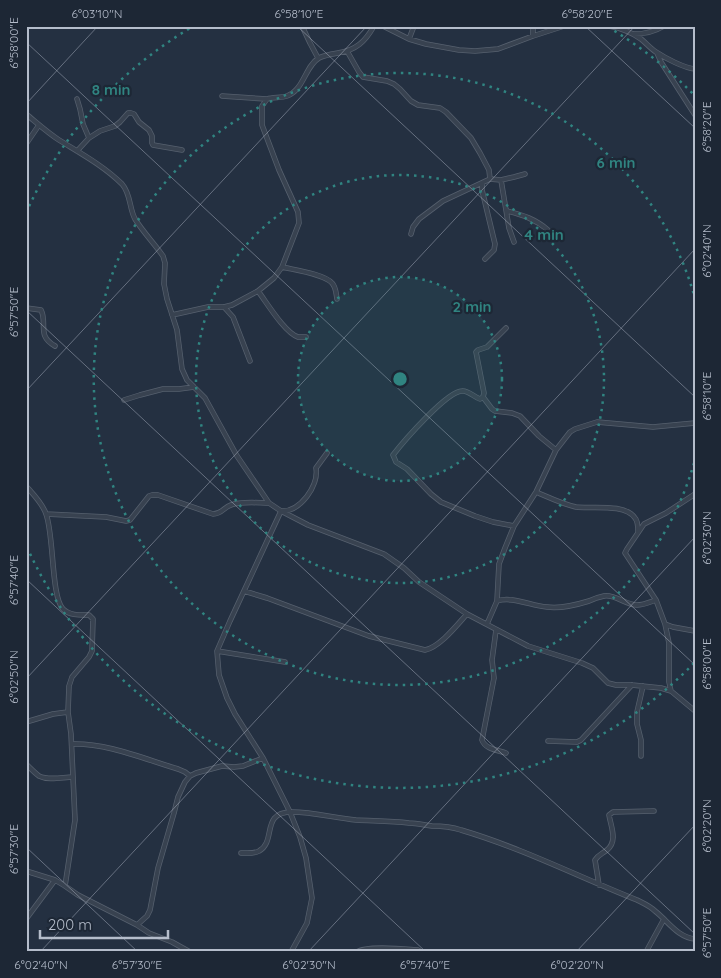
<svg xmlns="http://www.w3.org/2000/svg" width="721" height="978" viewBox="0 0 721 978" font-family="Quicksand,sans-serif">
<rect width="100%" height="100%" fill="#243041"/>
<g fill="none" stroke-linecap="round" stroke-linejoin="round">
<defs>
<path id="minor" d="M302 26 310 43 318 58
M383 26 409 39 426 44 459 50 475 51 498 49 533 36 564 26
M609 26C621 28 631 32 641 39 646 43 650 48 656 52 665 58 684 68 695 69
M634 34C646 34 654 32 664 26
M533 36V26
M409 39 414 26
M347 51 359 72 363 77 387 81 394 84 400 89 411 101 418 105 440 108 446 112 471 138 480 153 489 170 490 179
M657 53 661 62 695 115
M222 96 267 99
M77 99 80 109 83 124 89 138
M26 114C37 123 48 133 59 140 80 153 104 166 122 184 131 194 129 208 135 219 143 232 154 243 163 256L165 263 164 284 167 299 177 330 182 369 187 380 205 398 237 456 269 503 281 511 308 525 384 554 404 568 419 582 467 614 528 646 582 663 593 668 608 683 616 685H632L661 688 671 691 695 711
M26 144 39 125
M77 151 89 138 100 131 115 126 120 122 128 113H131L134 114 139 122 149 130 152 136V143L153 145 182 150
M501 180 509 228 514 242
M482 183V190L495 244 494 250 485 259
M507 211C523 215 535 219 548 230
M411 234 413 227 419 219 443 201 490 179 501 180 514 177 525 174
M282 267C295 270 324 274 332 283 336 287 336 293 337 299
M258 291C267 303 285 333 298 337 299 337 305 337 306 337
M224 307 233 317 250 361
M26 308 41 310C48 324 36 335 55 346
M172 315 208 307H224L232 305 258 291 274 278 282 267 299 223 298 212 279 170 262 125V106L267 99C273 97 281 98 287 96 304 90 305 66 319 58 325 55 332 54 338 53 356 50 365 42 374 26
M506 328 487 347 478 350 476 352 484 393 483 397 480 399C474 397 468 390 462 391 447 391 403 442 393 455L396 462 407 469 431 494 441 502 475 516 493 522 514 526
M483 397 492 409 495 411 512 413 520 416 539 436 556 450
M124 400 140 395 163 389H179L194 387
M26 486C33 494 43 504 46 514 54 534 51 597 63 609 70 616 81 615 89 615L93 619 92 651 89 657 72 677 69 686 68 712 71 734 75 820 65 886
M536 492C548 497 562 504 576 507 591 509 625 503 635 518 638 521 638 528 638 532
M46 514 106 517 126 521 130 520 149 496 152 495H158L213 514C222 514 224 507 231 505 241 501 259 503 269 503
M244 591 267 598 369 636 425 650C440 647 457 625 467 614
M497 601C513 596 531 606 547 607 561 609 576 605 589 601 593 599 599 597 604 596 615 594 626 605 637 605 643 605 650 602 656 600
M487 624 497 601 499 564 505 548 514 526 536 492 556 450 570 432 575 429 597 422 653 427 695 423
M665 624 673 627 695 631
M496 630 492 660 494 678 482 740C485 749 497 750 506 753
M217 651 285 662
M671 691 669 682V643L665 624 656 600 625 553 627 549 644 524 666 513 695 494
M26 722 53 714 68 712
M548 741 577 742 581 740 632 685
M72 744C108 743 144 759 178 769L185 772 190 776 196 773 222 766 234 767 243 766 263 758
M641 756V740L637 724V712L643 686
M26 764C30 768 35 773 39 776 49 781 63 777 73 777
M241 853C247 853 254 854 259 851 277 841 260 812 292 812 313 812 335 818 356 820 374 821 391 821 409 823 417 823 424 825 432 826 442 826 452 827 461 830 522 848 579 877 637 900 643 903 650 906 655 911 668 921 677 937 695 939
M26 871 55 880 65 886 78 895 137 925 149 933 172 942 190 952
M599 885 595 860C598 855 602 854 607 850 618 841 611 827 609 815L613 812 654 811
M26 919 55 880
M137 925 147 916 150 910 158 868 174 813 178 797 185 782 190 776
M291 952 307 923 312 898 306 858 300 837 290 812 263 758 235 714 227 698 219 675 217 651 230 621 281 511C300 512 319 486 316 468L327 453
M357 952C366 945 405 949 418 950L421 952
M646 952 664 919"/>
<path id="tertiary" d="M26 27 28 26"/>
</defs>
<use href="#minor" stroke="#56606e" stroke-width="5.5"/>
<use href="#tertiary" stroke="#56606e" stroke-width="6"/>
<use href="#minor" stroke="#384250" stroke-width="4"/>
<use href="#tertiary" stroke="#384250" stroke-width="4.5"/>
</g>
<path fill="none" stroke="#b5bdcb" stroke-width="1" stroke-opacity="0.45" d="M297 26 695 397M585 26 695 128M26 42 695 665M26 104 98 26M26 310 695 934M26 391 367 26M26 579 426 952M26 679 635 26M26 847 138 952M40 952 695 249M308 952 695 537M576 952 695 825"/>
<circle cx="400" cy="379" r="102" fill="#308481" fill-opacity=".12"/>
<g fill="none" stroke="#308481" stroke-width="2.5" stroke-dasharray="2.5 5">
<circle cx="400" cy="379" r="102"/>
<circle cx="400" cy="379" r="204"/>
<path d="M694 463A306 306 0 1 1 694 295"/>
<path d="M694 663A409 409 0 0 1 26 545M26 213A409 409 0 0 1 192 27M608 27A409 409 0 0 1 694 95"/>
</g>
<circle cx="400" cy="379" r="8" fill="#308481" stroke="#1d2735" stroke-width="2.5"/>
<g font-size="15" text-anchor="middle" font-weight="bold" fill="#308481" stroke="#1d2735" stroke-width="4.5" stroke-linejoin="round" paint-order="stroke">
<text x="111" y="95">8 min</text>
<text x="616" y="168">6 min</text>
<text x="544" y="240">4 min</text>
<text x="472" y="312">2 min</text>
</g>
<rect width="721" height="978" fill="none" stroke="#1d2735" stroke-width="55"/>
<path d="M40 930v8h128v-8" fill="none" stroke="#b5bdcb" stroke-width="2.5"/>
<text x="48" y="930" font-size="15" fill="#b5bdcb" stroke="#1d2735" stroke-width="4" paint-order="stroke">200 m</text>
<rect x="28" y="28" width="666" height="922" fill="none" stroke="#b5bdcb" stroke-width="2"/>
<g font-size="12" text-anchor="middle" fill="#b5bdcb">
<text x="97" y="18">6°03'10"N</text>
<text x="299" y="18">6°58'10"E</text>
<text x="587" y="18">6°58'20"E</text>
<text transform="translate(14 43) rotate(-90)" y="4">6°58'00"E</text>
<text transform="translate(707 127) rotate(-90)" y="4">6°58'20"E</text>
<text transform="translate(707 251) rotate(-90)" y="4">6°02'40"N</text>
<text transform="translate(14 312) rotate(-90)" y="4">6°57'50"E</text>
<text transform="translate(707 396) rotate(-90)" y="4">6°58'10"E</text>
<text transform="translate(707 538) rotate(-90)" y="4">6°02'30"N</text>
<text transform="translate(14 580) rotate(-90)" y="4">6°57'40"E</text>
<text transform="translate(707 664) rotate(-90)" y="4">6°58'00"E</text>
<text transform="translate(14 677) rotate(-90)" y="4">6°02'50"N</text>
<text transform="translate(707 826) rotate(-90)" y="4">6°02'20"N</text>
<text transform="translate(14 849) rotate(-90)" y="4">6°57'30"E</text>
<text transform="translate(707 933) rotate(-90)" y="4">6°57'50"E</text>
<text x="41" y="969">6°02'40"N</text>
<text x="137" y="969">6°57'30"E</text>
<text x="309" y="969">6°02'30"N</text>
<text x="425" y="969">6°57'40"E</text>
<text x="577" y="969">6°02'20"N</text>
</g>
</svg>
